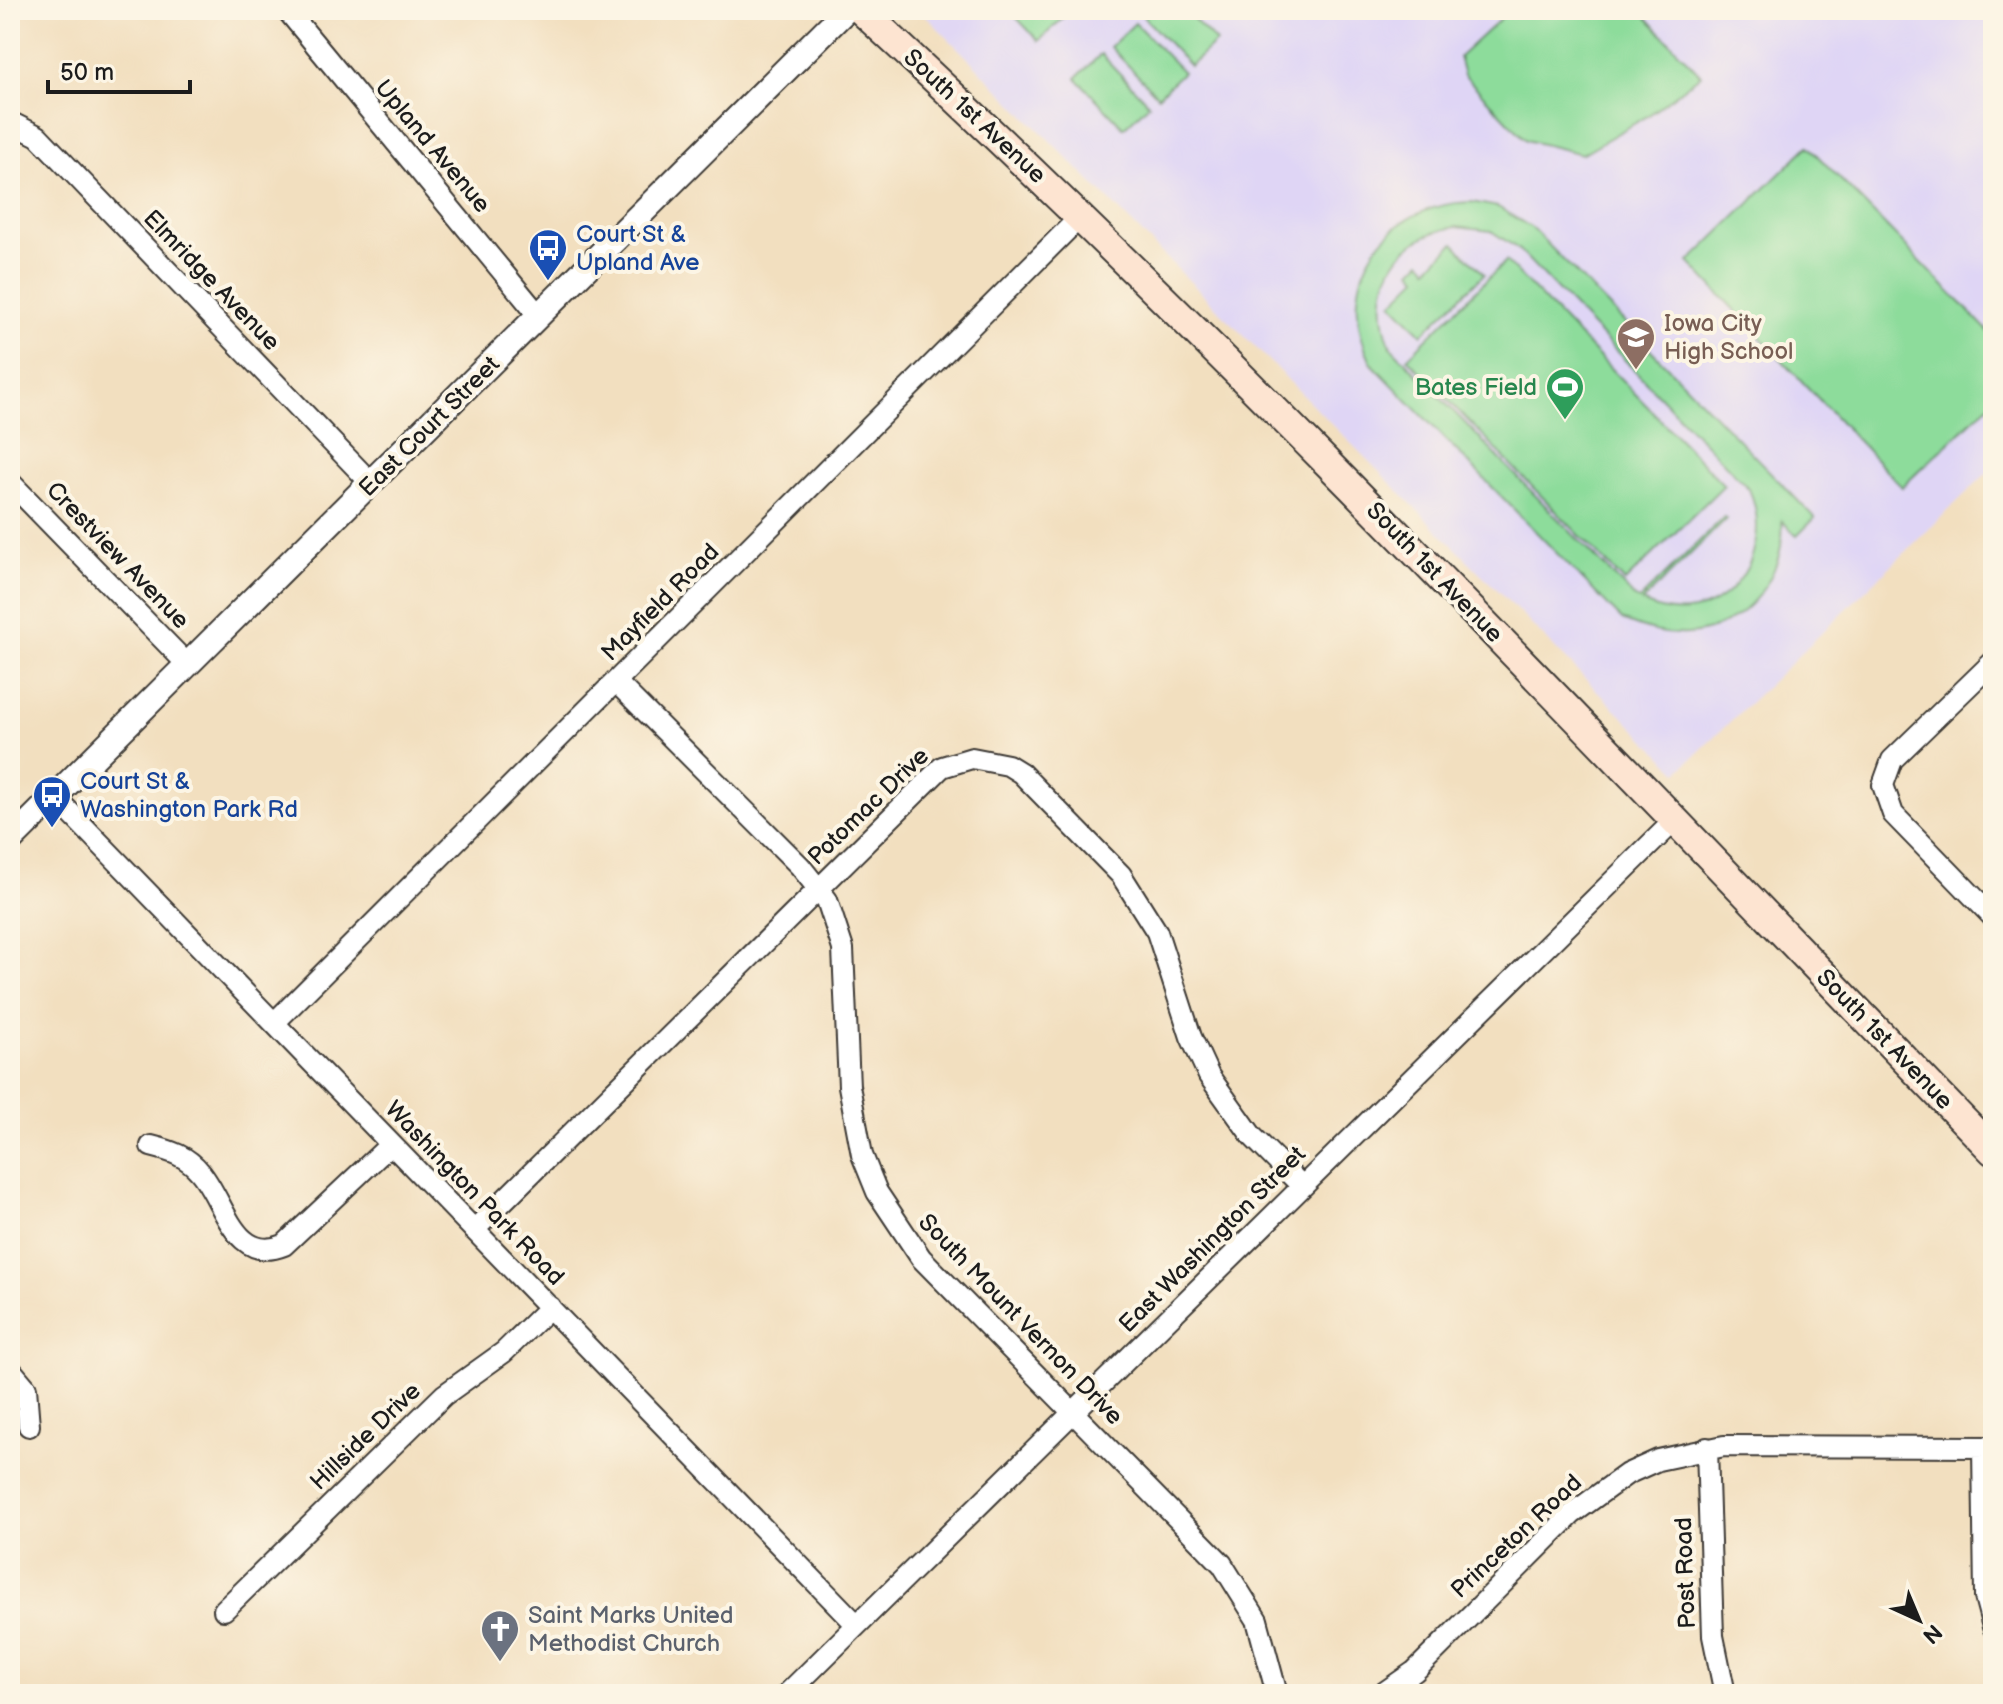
<svg xmlns="http://www.w3.org/2000/svg" width="2003" height="1704" viewBox="0 0 2003 1704" font-family="'Balsamiq Sans',sans-serif">
<rect width="100%" height="100%" fill="#fcf5e5"/>
<filter id="ink" filterUnits="userSpaceOnUse"><feTurbulence type="fractalNoise" baseFrequency=".0125" numOctaves="2"/><feDisplacementMap in="SourceGraphic" scale="16" xChannelSelector="R" yChannelSelector="G"/><feConvolveMatrix kernelMatrix="1 2 1 2 8 2 1 2 1" color-interpolation-filters="sRGB"/></filter>
<filter id="wash" filterUnits="userSpaceOnUse"><feTurbulence type="fractalNoise" baseFrequency=".006" numOctaves="4" result="noise"/><feDisplacementMap in="SourceGraphic" scale="32" xChannelSelector="R" yChannelSelector="G"/><feGaussianBlur stdDeviation="1.8" result="paint"/><feColorMatrix in="noise" values="0 0 0 0 0 0 0 0 0 0 0 0 0 0 0 0 0 1.4 0 .05"/><feComposite in="paint" operator="in"/></filter>
<g filter="url(#wash)">
<rect width="100%" height="100%" fill="#f2dfbf"/>
<path fill="#dfd5f5" d="M920 10H1993V467L1678 772Z"/>
<path fill="#8ddc9b" stroke="#547c5c" stroke-width="2" fill-rule="evenodd" d="M1009 10H1057L1064 17 1039 41Z
M1149 10H1185L1216 42 1190 66 1143 16Z
M1510 10H1644L1648 19 1701 75 1649 115 1582 154 1526 140 1464 75 1459 57Z
M1135 23 1183 72 1158 96 1110 47Z
M1101 54 1149 104 1124 128 1076 78Z
M1808 146 1993 336V401L1902 487 1689 262Z
M1472 202 1498 207 1532 228 1815 518 1797 536 1782 521C1787 575 1744 629 1689 634 1664 636 1644 629 1622 620L1372 364C1331 281 1382 204 1472 202ZM1456 227 1491 231 1518 249 1749 489C1780 560 1715 639 1642 602L1726 519 1724 517 1639 600 1635 598 1391 347C1368 288 1393 237 1456 227Z
M1454 243 1484 274 1422 334 1392 303 1418 277 1412 270 1421 261 1428 268Z
M1506 261 1724 485 1625 582 1407 358Z"/>
</g>
<g filter="url(#ink)">
<g fill="none" stroke-linecap="round" stroke-linejoin="round">
<defs>
<path id="minor" d="M287 10 539 316
M10 122 38 136 371 483
M10 482 188 665
M1993 662 1892 760 1883 785 1893 814 1993 917
M617 683 800 866 827 900 843 949 849 1086 862 1155 877 1192 921 1258 1222 1564 1257 1620 1277 1694
M55 797 857 1625
M274 1023 1081 216
M151 1146C171 1151 187 1156 200 1172 225 1201 234 1265 284 1245L391 1144
M474 1230 942 767 972 758 1008 765 1021 773 1121 875 1157 932 1191 1037 1209 1076 1252 1136 1302 1186
M10 1369 26 1388 29 1426
M1983 1447 1985 1597 1993 1627
M1707 1448 1713 1636 1725 1694
M224 1610 444 1395 504 1352 550 1307
M787 1694 1674 821
M1382 1694 1415 1671 1572 1514 1627 1474 1658 1460 1724 1446 1993 1447"/>
<path id="tertiary" d="M10 841 846 10"/>
<path id="secondary" d="M861 10C1255 374 1621 766 1993 1151"/>
</defs>
<use href="#minor" stroke="#3c3934" stroke-width="24"/>
<use href="#tertiary" stroke="#3c3934" stroke-width="28"/>
<use href="#secondary" stroke="#3c3934" stroke-width="32"/>
<use href="#minor" stroke="#fff" stroke-width="20"/>
<use href="#tertiary" stroke="#fff" stroke-width="24"/>
<use href="#secondary" stroke="#fde4d1" stroke-width="28"/>
</g>
</g>
<defs>
<symbol id="bus-pin" viewBox="-11 -11 22 30"><path d="M0 17L-7.5 6A9.5 9.5 0 1 1 7.5 6Z" fill="#1a4fb4" stroke="#fcf5e5"/><path d="M-5-6H5V4H4V6H2V4H-2V6H-4V4H-5ZM-3.5-4V0h7V-4ZM-3.5 1.2v1.5H-2V1.2ZM2 1.2v1.5H3.5V1.2Z" fill="#fff"/></symbol>
<symbol id="school-pin" viewBox="-11 -11 22 30"><path d="M0 17L-7.5 6A9.5 9.5 0 1 1 7.5 6Z" fill="#8d6e63" stroke="#fcf5e5"/><path d="M0-5L7-2L0 1L-7-2ZM-4 1L0 2.5L4 1V4Q0 6-4 4Z" fill="#fff"/></symbol>
<symbol id="stadium-pin" viewBox="-11 -11 22 30"><path d="M0 17L-7.5 6A9.5 9.5 0 1 1 7.5 6Z" fill="#2e9e5b" stroke="#fcf5e5"/><path d="M0-5a6.5 5 0 1 0 0 10a6.5 5 0 1 0 0-10ZM-3.5-1.8h7v3.6h-7Z" fill="#fff"/></symbol>
<symbol id="church-pin" viewBox="-11 -11 22 30"><path d="M0 17L-7.5 6A9.5 9.5 0 1 1 7.5 6Z" fill="#6b7280" stroke="#fcf5e5"/><path d="M-1.2-6h2.4v3.5h3.3v2.4h-3.3V6h-2.4V-.1h-3.3v-2.4h3.3Z" fill="#fff"/></symbol>
</defs>
<g fill-rule="evenodd">
<use href="#bus-pin" x="526" y="226" width="44" height="60"/>
<use href="#school-pin" x="1614" y="315" width="44" height="60"/>
<use href="#stadium-pin" x="1543" y="365" width="44" height="60"/>
<use href="#bus-pin" x="30" y="773" width="44" height="60"/>
<use href="#church-pin" x="478" y="1607" width="44" height="60"/>
</g>
<g text-anchor="middle" stroke-width="8" stroke-linejoin="round" paint-order="stroke">
<g font-size="24" fill="#1c1c1c" stroke="#fcf5e5">
<text transform="translate(975 116) rotate(43)" y="8">South 1st Avenue</text>
<text transform="translate(433 146) rotate(50)" y="8">Upland Avenue</text>
<text transform="translate(212 280) rotate(46)" y="8">Elmridge Avenue</text>
<text transform="translate(429 426) rotate(-45)" y="8">East Court Street</text>
<text transform="translate(118 555) rotate(46)" y="8">Crestview Avenue</text>
<text transform="translate(1435 572) rotate(46)" y="8">South 1st Avenue</text>
<text transform="translate(660 602) rotate(-45)" y="8">Mayfield Road</text>
<text transform="translate(868 806) rotate(-44)" y="8">Potomac Drive</text>
<text transform="translate(1885 1039) rotate(46)" y="8">South 1st Avenue</text>
<text transform="translate(475 1193) rotate(46)" y="8">Washington Park Road</text>
<text transform="translate(1212 1239) rotate(-45)" y="8">East Washington Street</text>
<text transform="translate(1021 1319) rotate(46)" y="8">South Mount Vernon Drive</text>
<text transform="translate(365 1436) rotate(-44)" y="8">Hillside Drive</text>
<text transform="translate(1516 1536) rotate(-43)" y="8">Princeton Road</text>
<text transform="translate(1685 1573) rotate(-92)" y="8">Post Road</text>
</g>
<g font-size="24" fill="#164399" stroke="#fcf5e5" text-anchor="start">
<text x="576" y="242">Court St &amp;<tspan x="576" dy="28">Upland Ave</tspan></text>
<text x="80" y="789">Court St &amp;<tspan x="80" dy="28">Washington Park Rd</tspan></text>
</g>
<g font-size="24" fill="#785e54" stroke="#fcf5e5" text-anchor="start">
<text x="1664" y="331">Iowa City<tspan x="1664" dy="28">High School</tspan></text>
</g>
<g font-size="24" fill="#27864d" stroke="#fcf5e5" text-anchor="end">
<text x="1537" y="395">Bates Field</text>
</g>
<g font-size="24" fill="#5b616d" stroke="#fcf5e5" text-anchor="start">
<text x="528" y="1623">Saint Marks United<tspan x="528" dy="28">Methodist Church</tspan></text>
</g>
</g>
<rect width="2003" height="1704" fill="none" stroke="#fcf5e5" stroke-width="40"/>
<g transform="translate(1919 1620) rotate(136)" stroke="#fcf5e5" stroke-width="6" paint-order="stroke">
<path d="M0-6L14 30L0 20L-14 30Z" fill="#1c1c1c"/>
<text y="-12" font-size="22" font-weight="bold" text-anchor="middle" fill="#1c1c1c">N</text>
</g>
<path d="M48 80v12h142v-12" fill="none" stroke="#1c1c1c" stroke-width="4"/>
<text x="60" y="80" font-size="24" fill="#1c1c1c" stroke="#fcf5e5" stroke-width="6" paint-order="stroke">50 m</text>
</svg>
